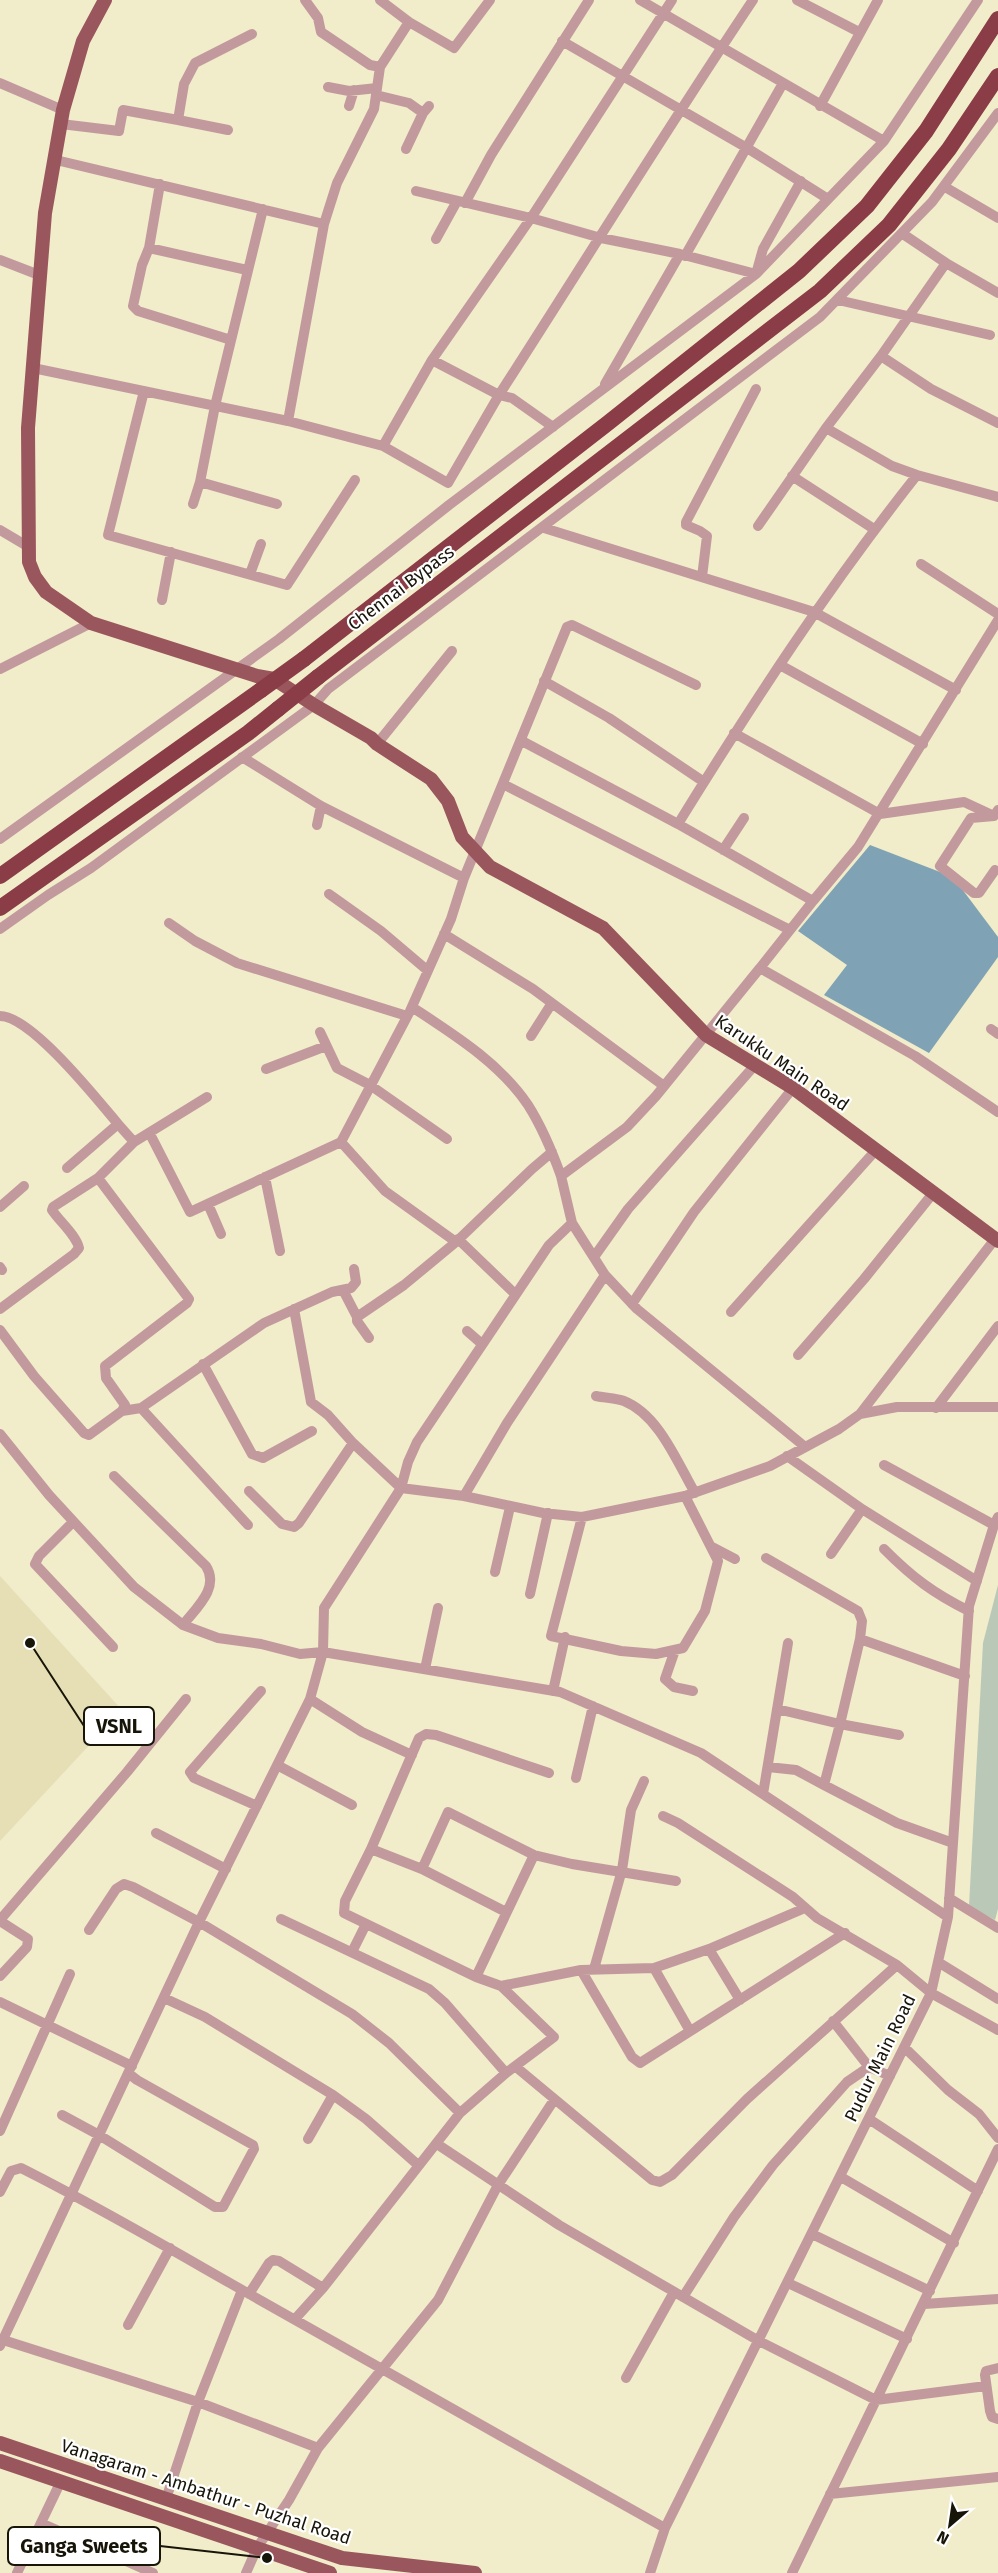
<svg xmlns="http://www.w3.org/2000/svg" width="998" height="2573" viewBox="0 0 998 2573" font-family="'Fira Sans',sans-serif">
<rect width="100%" height="100%" fill="#f1ecca"/>
<path fill="#e6dfb6" d="M0 1576 122 1710 0 1841Z"/>
<path fill="#bac8b7" d="M998 1585V1909L995 1920 969 1906 983 1643Z"/>
<path fill="#7fa3b4" d="M870 845 953 877 998 937V957L929 1053 824 995 847 965 798 931Z"/>
<g fill="none" stroke-linecap="round" stroke-linejoin="round">
<path stroke="#c29a9d" stroke-width="10" d="M305 0 318 18 321 32 370 65 380 67
M380 0 409 22
M640 0 884 141
M797 0 859 32
M562 41 747 148 828 199
M0 83 63 110
M328 87 349 91 377 88
M376 95 409 103 423 113 429 106
M349 106 354 90
M820 106 878 0
M178 120 228 130
M61 124 119 131 123 110 178 120 184 84 195 63 252 34
M406 149 423 113
M56 160 324 224 288 421
M160 184 149 248 142 265 133 306 138 311 231 340
M945 187 998 218
M416 191 531 218 601 238 680 254 756 274 763 249 801 181
M465 203 491 155 589 0
M263 209 215 406 200 482 277 504
M324 224 337 183 374 109 380 67 409 22 454 48 490 0
M436 239 457 201
M149 248 247 270
M685 256 782 85
M0 260 39 275
M946 263 998 293
M838 300 990 335
M881 356 946 263 903 234
M432 360 499 395 448 483 383 446 432 360 531 218 672 0
M33 368 288 421 383 446
M605 384 680 254
M144 391 108 535 287 585 355 480
M553 427 512 398 499 395C584 263 666 130 753 0
M826 428 892 466 917 475 998 497
M792 476 874 529
M193 504 200 482
M758 526 826 428 881 356 931 389 998 423
M544 528 814 612 956 690
M0 530 27 546
M921 564 998 614
M250 574 261 544
M702 577 707 536 700 531 686 525V522L756 389
M162 600 171 552
M780 665 923 744
M0 669 91 623
M544 681 609 718 704 782
M734 733 880 814
M522 741 678 824 813 901 858 847 998 620
M377 744 452 651
M242 757 321 806 464 878
M503 784 790 930
M880 814 964 802 992 815
M678 824C752 704 829 586 917 475
M317 825 321 806
M0 839 279 639 449 505 756 274 884 141 978 0
M723 850 744 818
M995 870 979 893H974L940 866 971 818 994 816 998 810
M329 894 381 931 427 970
M169 923 195 941 237 963 407 1016
M0 929 48 895 91 868 314 705 328 689 820 317 932 202 998 113
M444 934 533 989 664 1086
M760 968 813 901
M412 1007C453 1034 500 1063 528 1105 542 1127 552 1151 561 1176
M0 1016C31 1016 97 1099 118 1124L67 1168
M991 1029 998 1034
M320 1032 337 1068 370 1085 447 1139
M531 1036 552 1003
M266 1069 326 1046
M118 1124 134 1142 207 1097
M150 1134 190 1212 341 1142 410 1011 451 919 464 878 567 627 572 625 696 685
M341 1142 385 1191 456 1242 532 1169 552 1152
M265 1177 280 1251
M98 1178 189 1299 187 1303 105 1366 106 1378 125 1405 122 1411
M208 1204 221 1234
M0 1207 24 1186
M458 1239 515 1294
M594 1257 628 1209 755 1065
M0 1267 2 1270
M343 1290 357 1317V1321L369 1338
M632 1304 694 1212 793 1088
M0 1309 74 1254 79 1248C76 1235 60 1222 52 1210L53 1207 98 1178 134 1142
M294 1309 311 1402 328 1415 353 1443 401 1488 408 1462 417 1442 549 1245 572 1223
M731 1312 876 1150
M357 1317 404 1285 456 1242
M0 1330 34 1376 84 1433 89 1435 122 1411 141 1408 264 1323 332 1292 351 1288 356 1282 354 1269
M467 1331 482 1344
M798 1355 864 1279 934 1192
M203 1364 252 1454 263 1458 312 1431
M596 1396C605 1398 616 1398 624 1401 659 1415 677 1462 695 1493
M141 1408 248 1525
M936 1408 998 1326
M860 1414 995 1239
M0 1434 49 1495 134 1587 183 1625 218 1638 261 1644 300 1654 323 1652 324 1608 401 1488 464 1496 543 1513 582 1517 685 1496 770 1466 839 1429 860 1414 897 1407H998
M804 1446 637 1309 605 1275 572 1223 561 1176 627 1127 656 1096 760 968 915 1056 998 1112
M787 1456 862 1509
M884 1465 994 1525
M114 1476 206 1566C220 1588 196 1608 183 1625
M249 1491 282 1524 294 1527 299 1523 353 1443
M464 1496 507 1423 605 1275
M582 1517 551 1636 621 1651 656 1654 683 1648 705 1611 718 1561 685 1496
M73 1522 39 1556 35 1564 113 1647
M712 1547 735 1559
M884 1549C913 1578 933 1593 969 1611
M831 1554 862 1509 977 1581
M766 1558 858 1611 862 1621 860 1639 965 1676
M495 1572 510 1507
M530 1594 548 1513
M860 1639 840 1724 899 1735
M675 1650 665 1679 674 1687 693 1691
M425 1669 438 1608
M553 1691 565 1637
M310 1699 362 1732 412 1755
M777 1709 840 1724 824 1785 897 1823 953 1843
M277 1765 352 1805
M768 1767 796 1770 824 1785
M576 1778 593 1706
M763 1794 788 1643
M257 1806 194 1778 190 1772 261 1691
M663 1816 678 1823 793 1897 817 1918 897 1965 931 1993 998 2030
M156 1833 226 1869
M371 1849 419 1738 426 1734 436 1735 549 1773
M422 1869 448 1812 534 1855 572 1864 676 1881
M949 1898 998 1928
M281 1919 429 1989 445 2003 506 2073
M0 1920 127 1772 186 1699
M0 1921 28 1939 27 1947 0 1976
M89 1930 116 1889 124 1884 133 1887 199 1922 352 2014 389 2043 460 2113
M709 1949 740 2000
M352 1952 366 1924
M938 1962 998 1999
M654 1968 690 2031
M594 1969 622 1870 631 1810 644 1781
M581 1970 632 2057 640 2063 845 1933
M476 1977 350 1916 344 1913 345 1901 371 1849 422 1869 506 1912
M501 1986 476 1977 534 1855
M164 1998 205 2017 333 2095 366 2119 418 2165
M0 2002 132 2066
M833 2021 869 2067
M904 2047 948 2090 979 2114 998 2138
M516 2067 652 2180 660 2182 672 2175 747 2099 897 1965
M62 2115 99 2135 215 2207H223L254 2149 253 2145 137 2080 128 2073
M869 2119 978 2191
M0 2131 70 1974
M308 2139 333 2095
M437 2144 559 2225 759 2341 876 2400 986 2386
M841 2177 954 2243
M0 2192 11 2171 21 2168C97 2206 170 2249 244 2291 385 2370 524 2450 665 2528
M812 2234 930 2291
M788 2283 907 2339
M249 2294 269 2263 273 2260 279 2261 323 2288
M683 2297 734 2217 773 2165 847 2082 869 2067 890 2076
M924 2304 998 2299
M295 2319 323 2288 460 2113 506 2073 554 2037 501 1986 581 1970 654 1968 709 1949 805 1908
M128 2325 170 2248
M0 2339 198 2402 318 2448 438 2300 498 2185 554 2100
M0 2346 199 1922 310 1699 323 1652 560 1692 701 1753 948 1917
M998 2368 986 2371 985 2375 990 2411 992 2417 998 2419
M626 2378 674 2292
M830 2494 998 2477
M166 2499 198 2402 242 2290
M41 2523 153 2573
M17 2573 61 2481
M246 2573 257 2548 289 2500 318 2448
M650 2573 665 2528 931 1993 948 1917 969 1606 994 1525 998 1517
M792 2573 998 2149"/>
<path stroke="#9a565d" stroke-width="14" d="M105 0 83 41 63 110 45 213 28 428 29 562 35 577 46 592 91 623 257 676 274 679 314 705 371 738 377 744 431 779 448 801 462 837 490 867 603 928 706 1035 793 1088 998 1241
M0 2443 342 2558 475 2573
M0 2461 330 2573"/>
<path stroke="#8a3c47" stroke-width="16" d="M304 659 608 423 799 271 867 206 926 131 998 19
M318 677 820 291 889 225 949 149 998 76
M0 876 261 690
M0 908 248 733 278 709"/>
<path stroke="#8a3c47" stroke-width="16" d="M261 690 304 659
M278 709 318 677"/>
</g>
<g text-anchor="middle" stroke-width="4.5" stroke-linejoin="round" paint-order="stroke">
<g font-size="18" fill="#171408" stroke="#fff">
<text transform="translate(401 588) rotate(-37)" y="6">Chennai Bypass</text>
<text transform="translate(782 1063) rotate(34)" y="6">Karukku Main Road</text>
<text transform="translate(880 2058) rotate(-64)" y="6">Pudur Main Road</text>
<text transform="translate(206 2492) rotate(18)" y="6">Vanagaram - Ambathur - Puzhal Road</text>
</g>
</g>
<path fill="none" stroke="#171408" stroke-width="2" d="M30 1643L84 1726M267 2558L160 2546"/>
<g fill="#171408" stroke="#fff" stroke-width="2">
<circle cx="30" cy="1643" r="6"/>
<circle cx="267" cy="2558" r="6"/>
</g>
<g fill="#fff" stroke="#171408" stroke-width="2">
<rect x="84" y="1707" width="70" height="38" rx="6"/>
<rect x="8" y="2527" width="152" height="38" rx="6"/>
</g>
<g font-size="20" text-anchor="middle" font-weight="bold" fill="#171408">
<text x="119" y="1733">VSNL</text>
<text x="84" y="2553">Ganga Sweets</text>
</g>
<g transform="translate(950 2525) rotate(209)" stroke="#ffffff" stroke-width="4.5" paint-order="stroke">
<path d="M0-4.5L10 22L0 15L-10 22Z" fill="#171408"/>
<text y="-9" font-size="16" font-weight="bold" text-anchor="middle" fill="#171408">N</text>
</g>
</svg>
